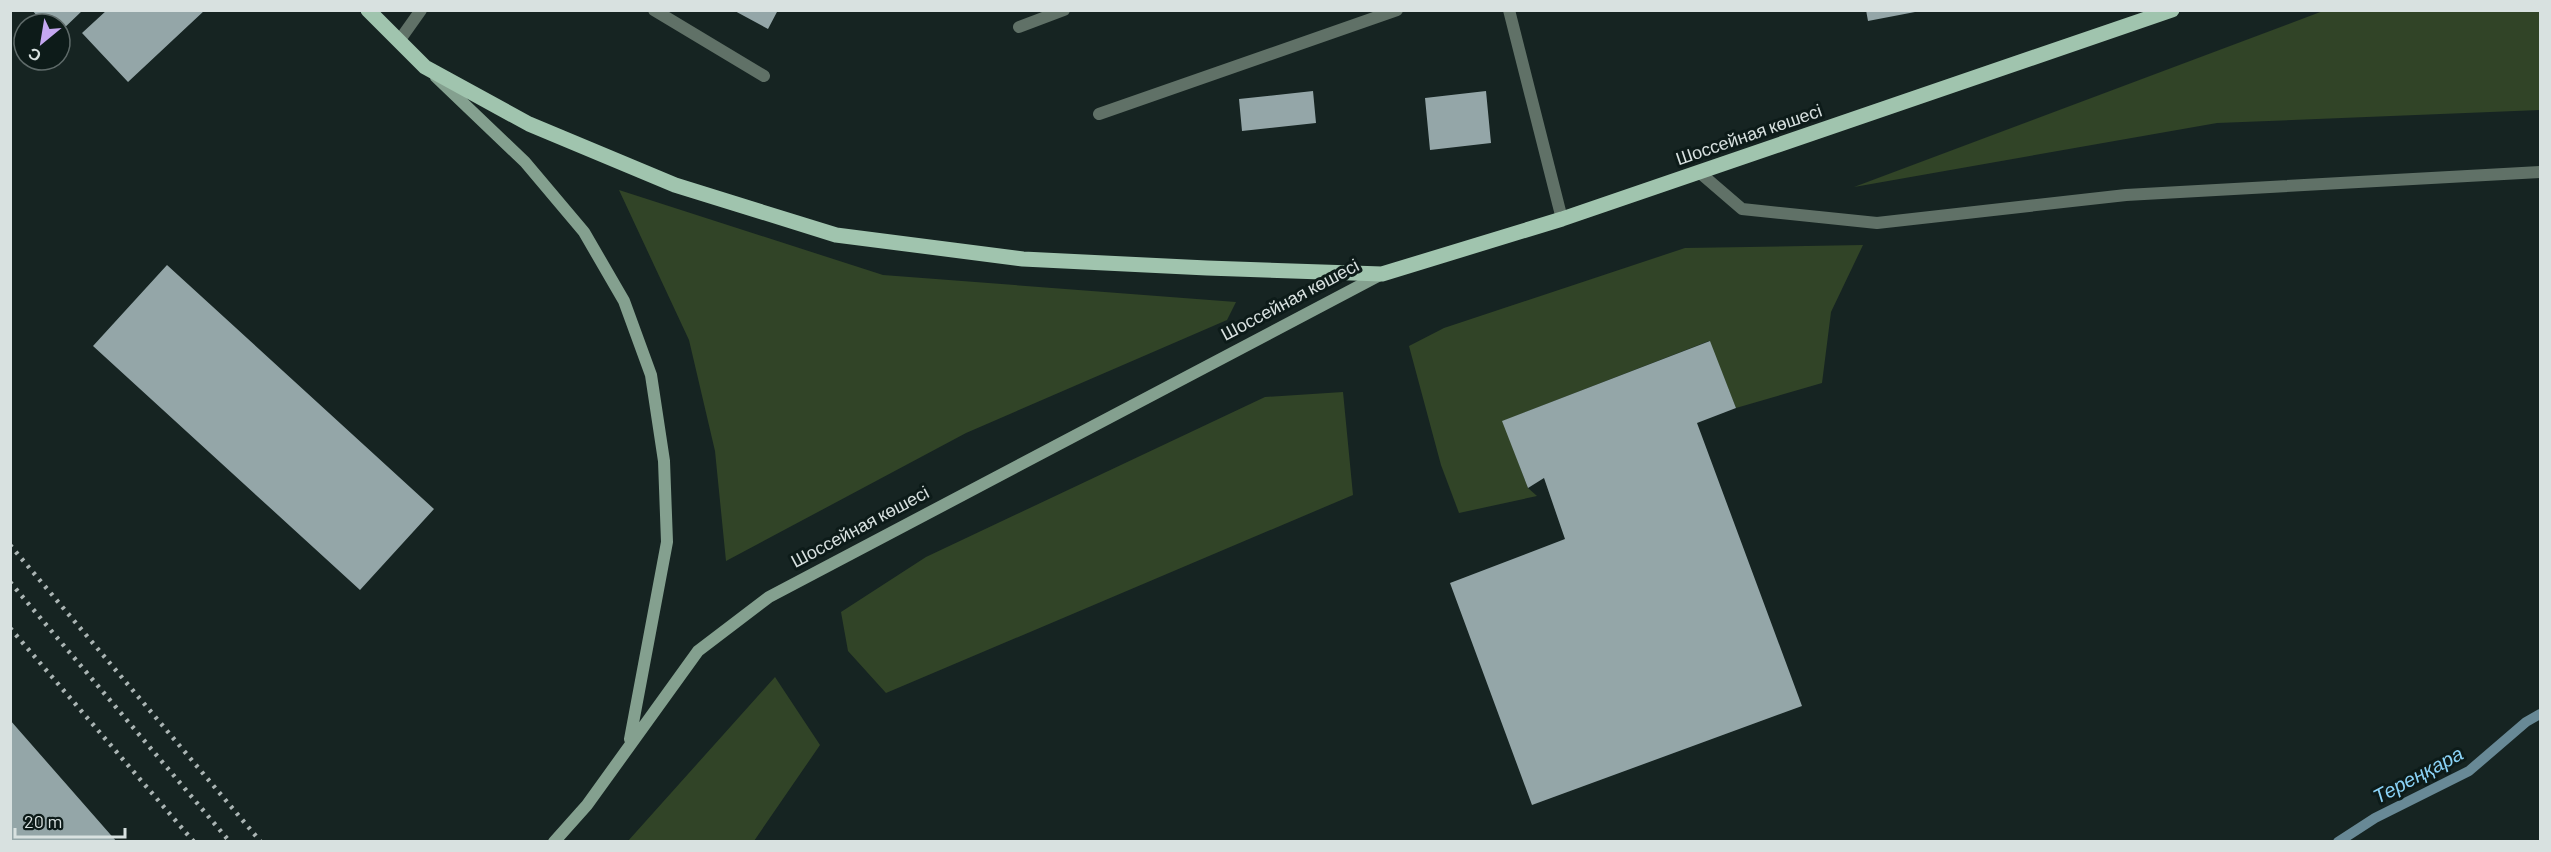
<svg xmlns="http://www.w3.org/2000/svg" width="2551" height="852" viewBox="0 0 2551 852" font-family="Barlow,sans-serif">
<rect width="100%" height="100%" fill="#162422"/>
<path fill="#314427" d="M2323 11H2540V110L2217 123 1854 187Z
M619 190 883 275 1236 302 1227 320 966 433 726 561 715 451 689 340Z
M1863 245 1831 312 1822 383 1736 408 1709 341 1503 421 1528 488 1537 496 1459 513 1441 465 1409 346 1444 328 1685 248Z
M1343 392 1353 495 886 693 848 651 841 612 926 557 1265 397Z
M775 677 820 745 754 841H628Z"/>
<g fill="none" stroke-linecap="round" stroke-linejoin="round">
<path stroke="#688996" stroke-width="10" d="M2338 842 2375 818 2469 771 2526 722 2540 714"/>
</g>
<path fill="#94a6a8" d="M32 10H83L60 32V24H44Z
M107 10H205L128 82 82 33Z
M733 10H778L768 29Z
M1866 10H1915V12L1868 21Z
M1313 91 1316 123 1242 131 1239 99Z
M1486 91 1491 143 1430 150 1425 98Z
M167 265 434 509 360 590 93 346Z
M1710 341 1736 408 1697 423 1802 706 1532 805 1450 583 1565 539 1544 478 1528 488 1502 421Z
M10 720 117 842H10Z"/>
<g fill="none" stroke-linecap="round" stroke-linejoin="round">
<path stroke="#607167" stroke-width="12" d="M654 10 764 76
M1509 10 1562 219
M1019 27 1064 10
M399 41 421 10
M1099 114 1397 10"/>
<path stroke="#607167" stroke-width="12" d="M1699 172 1742 209 1877 223 2126 195 2540 172"/>
<path stroke="#84a08f" stroke-width="12" d="M436 77 525 162 584 232 624 301 651 375 664 461 667 542 630 739
M554 842 587 805 698 651 769 597 1380 275"/>
<path stroke="#a0c4ae" stroke-width="15" d="M368 10 425 67 529 124 675 185 836 235 1023 259 1207 268 1382 274 1562 219 2172 10"/>
<path stroke="#abb5b4" stroke-width="4.5" stroke-dasharray="3 6" stroke-linecap="butt" d="M10 545 261 842
M10 582 230 842
M10 628 194 842"/>
</g>
<g text-anchor="middle" stroke-width="6" stroke-linejoin="round" paint-order="stroke">
<g font-size="18" fill="#d8e1e0" stroke="#0d1b19">
<text transform="translate(1749 135) rotate(-19)" y="6">Шоссейная көшесі</text>
<text transform="translate(1290 300) rotate(-28)" y="6">Шоссейная көшесі</text>
<text transform="translate(860 527) rotate(-28)" y="6">Шоссейная көшесі</text>
</g>
<g font-size="20" font-style="italic" fill="#8ad2f6" stroke="#0d1b19">
<text transform="translate(2418 775) rotate(-28)" y="7">Тереңқара</text>
</g>
</g>
<rect width="2551" height="852" fill="none" stroke="#d8e1e0" stroke-width="24"/>
<g transform="translate(42 42) rotate(210)"><circle r="28" fill="#0d1b19" stroke="#5e6a69" stroke-width="1.5"/>
<path d="M0-4.5L10 22L0 15L-10 22Z" fill="#c5a7f1"/>
<text y="-9" font-size="16" font-weight="bold" text-anchor="middle" fill="#d8e1e0">С</text>
</g>
<path d="M15 828v9h110v-9" fill="none" stroke="#d8e1e0" stroke-width="3"/>
<text x="24" y="828" font-size="18" fill="#d8e1e0" stroke="#0d1b19" stroke-width="4.5" paint-order="stroke">20 m</text>
</svg>
